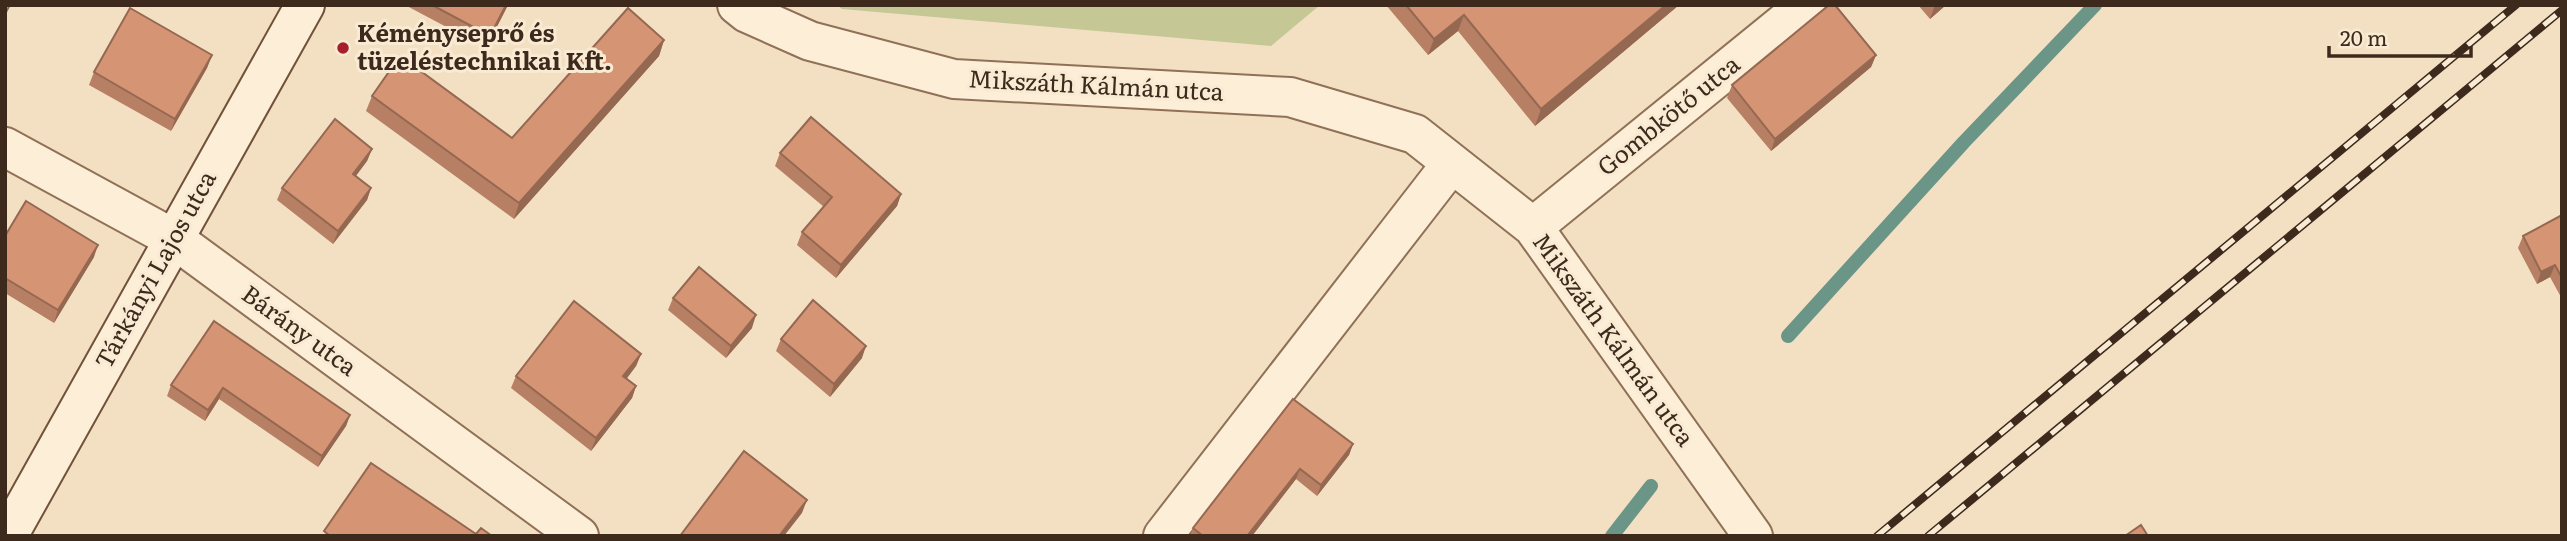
<svg xmlns="http://www.w3.org/2000/svg" width="2567" height="541" viewBox="0 0 2567 541" font-family="Literata,serif">
<rect width="100%" height="100%" fill="#f3e0c3"/>
<path fill="#c5c795" d="M837 5H1320L1271 46 842 9Z"/>
<g fill="none" stroke-linecap="round" stroke-linejoin="round">
<path stroke="#6a9587" stroke-width="14" d="M1788 336 1964 142 2095 5
M1612 536 1651 486"/>
<defs>
<path id="street" d="M737 5 747 13 810 41 954 79 1290 97 1415 134 1533 227 1753 536
M5 147 174 239 579 536
M1533 227 1806 5
M1163 536 1452 163"/>
<path id="secondary" d="M8 536 305 5"/>
</defs>
<use href="#street" stroke="#907057" stroke-width="42"/>
<use href="#secondary" stroke="#72513a" stroke-width="42"/>
<use href="#street" stroke="#fceed7" stroke-width="38"/>
<use href="#secondary" stroke="#fceed7" stroke-width="38"/>
<defs>
<path id="rail" d="M1877 536 2516 5
M1928 536 2562 10"/>
</defs>
<use href="#rail" stroke="#3e2a1d" stroke-width="8"/>
<use href="#rail" stroke="#f9ebd3" stroke-width="5" stroke-dasharray="16" stroke-linecap="butt"/>
</g>
<path fill="#b77f64" d="M405 5H508L486 48Z
M1386 5H1679L1535 126 1458 31 1428 55Z
M1918 5H1946L1930 19Z
M664 40 659 56 514 219 366 111 372 96 512 138Z
M212 55 207 68 171 131 89 85 94 72Z
M1876 55 1871 67 1771 151 1727 98 1732 85Z
M372 149 367 161 356 176 371 188 367 200 333 244 277 200 282 188Z
M780 153 901 194 897 206 836 278 797 245 802 232 824 207 775 166Z
M2562 215V299L2550 277 2537 284 2518 248 2523 236Z
M5 236 94 257 54 323 5 293Z
M673 298 752 328 726 358 668 310Z
M214 321 350 415 346 426 318 467 219 399 205 421 167 396 171 385Z
M781 339 862 358 830 397 776 351Z
M641 354 636 366 626 379 636 386 632 398 591 451 511 388 516 376Z
M1293 399 1353 444 1349 455 1317 496 1296 479 1252 536H1190L1193 528Z"/>
<path fill="#956851" d="M9 5H11L5 16V11Z
M506 5H508L486 48 490 36Z
M1666 5H1679L1535 126 1541 109Z
M1935 5H1946L1930 19Z
M1464 15 1458 31 1428 55 1434 39Z
M664 40 659 56 514 219 519 203Z
M212 55 207 68 171 131 175 119Z
M1876 55 1871 67 1771 151 1775 139Z
M372 149 367 161 348 186 353 174Z
M371 188 367 200 333 244 338 231Z
M901 194 897 206 836 278 841 265Z
M98 245 94 257 54 323 58 310Z
M2555 265 2550 277 2537 284 2541 272Z
M756 315 752 328 726 358 731 346Z
M866 346 862 358 830 397 834 384Z
M641 354 636 366 619 389 623 376Z
M636 386 632 398 591 451 596 438Z
M223 388 219 399 205 421 208 410Z
M350 415 346 426 318 467 322 456Z
M1353 444 1349 455 1317 496 1321 485Z
M1300 469 1296 479 1252 536H1247Z
M807 500 802 513 784 536H779Z"/>
<path fill="#d59474" stroke="#956851" stroke-width="2" d="M432 5H506L490 36Z
M1406 5H1666L1541 109 1464 15 1434 39Z
M1829 5H1835L1876 55 1775 139 1732 85Z
M130 8 212 55 175 119 94 72Z
M628 8 664 40 519 203 372 96 400 56 512 138Z
M811 117 901 194 841 265 802 232 832 197 780 153Z
M335 119 372 149 353 174 371 188 338 231 282 188Z
M26 201 98 245 58 310 5 278V236Z
M2562 215V278L2555 265 2541 272 2523 236Z
M699 267 756 315 731 346 673 298Z
M813 300 866 346 834 384 781 339Z
M574 301 641 354 623 376 636 386 596 438 516 376Z
M214 321 350 415 322 456 223 388 208 410 171 385Z
M1293 399 1353 444 1321 485 1300 469 1247 536H1203L1193 528Z
M744 451 807 500 779 536H680Z
M371 463 476 534 481 528 492 536H330L324 531Z
M2141 525 2148 536H2125Z"/>
<circle fill="#a6202c" stroke="#f9ebd3" stroke-width="2.5" cx="343" cy="48" r="7"/>
<g text-anchor="middle" stroke-width="6" stroke-linejoin="round" paint-order="stroke">
<g font-size="24" font-weight="bold" fill="#3e2a1d" stroke="#f9ebd3" text-anchor="start">
<text x="357" y="42">Kéményseprő és<tspan x="357" dy="28">tüzeléstechnikai Kft.</tspan></text>
</g>
<g font-size="24" fill="#3e2a1d" stroke="#f9ebd3">
<text transform="translate(1096 86) rotate(3)" y="8">Mikszáth Kálmán utca</text>
<text transform="translate(1669 116) rotate(-39)" y="8">Gombkötő utca</text>
<text transform="translate(156 270) rotate(-61)" y="8">Tárkányi Lajos utca</text>
<text transform="translate(299 331) rotate(36)" y="8">Bárány utca</text>
<text transform="translate(1613 340) rotate(54)" y="8">Mikszáth Kálmán utca</text>
</g>
</g>
<rect width="2567" height="541" fill="none" stroke="#3e2a1d" stroke-width="14"/>
<path d="M2329 46v10h142v-10" fill="none" stroke="#3e2a1d" stroke-width="3.5"/>
<text x="2340" y="46" font-size="21" fill="#3e2a1d" stroke="#f9ebd3" stroke-width="5" paint-order="stroke">20 m</text>
</svg>
